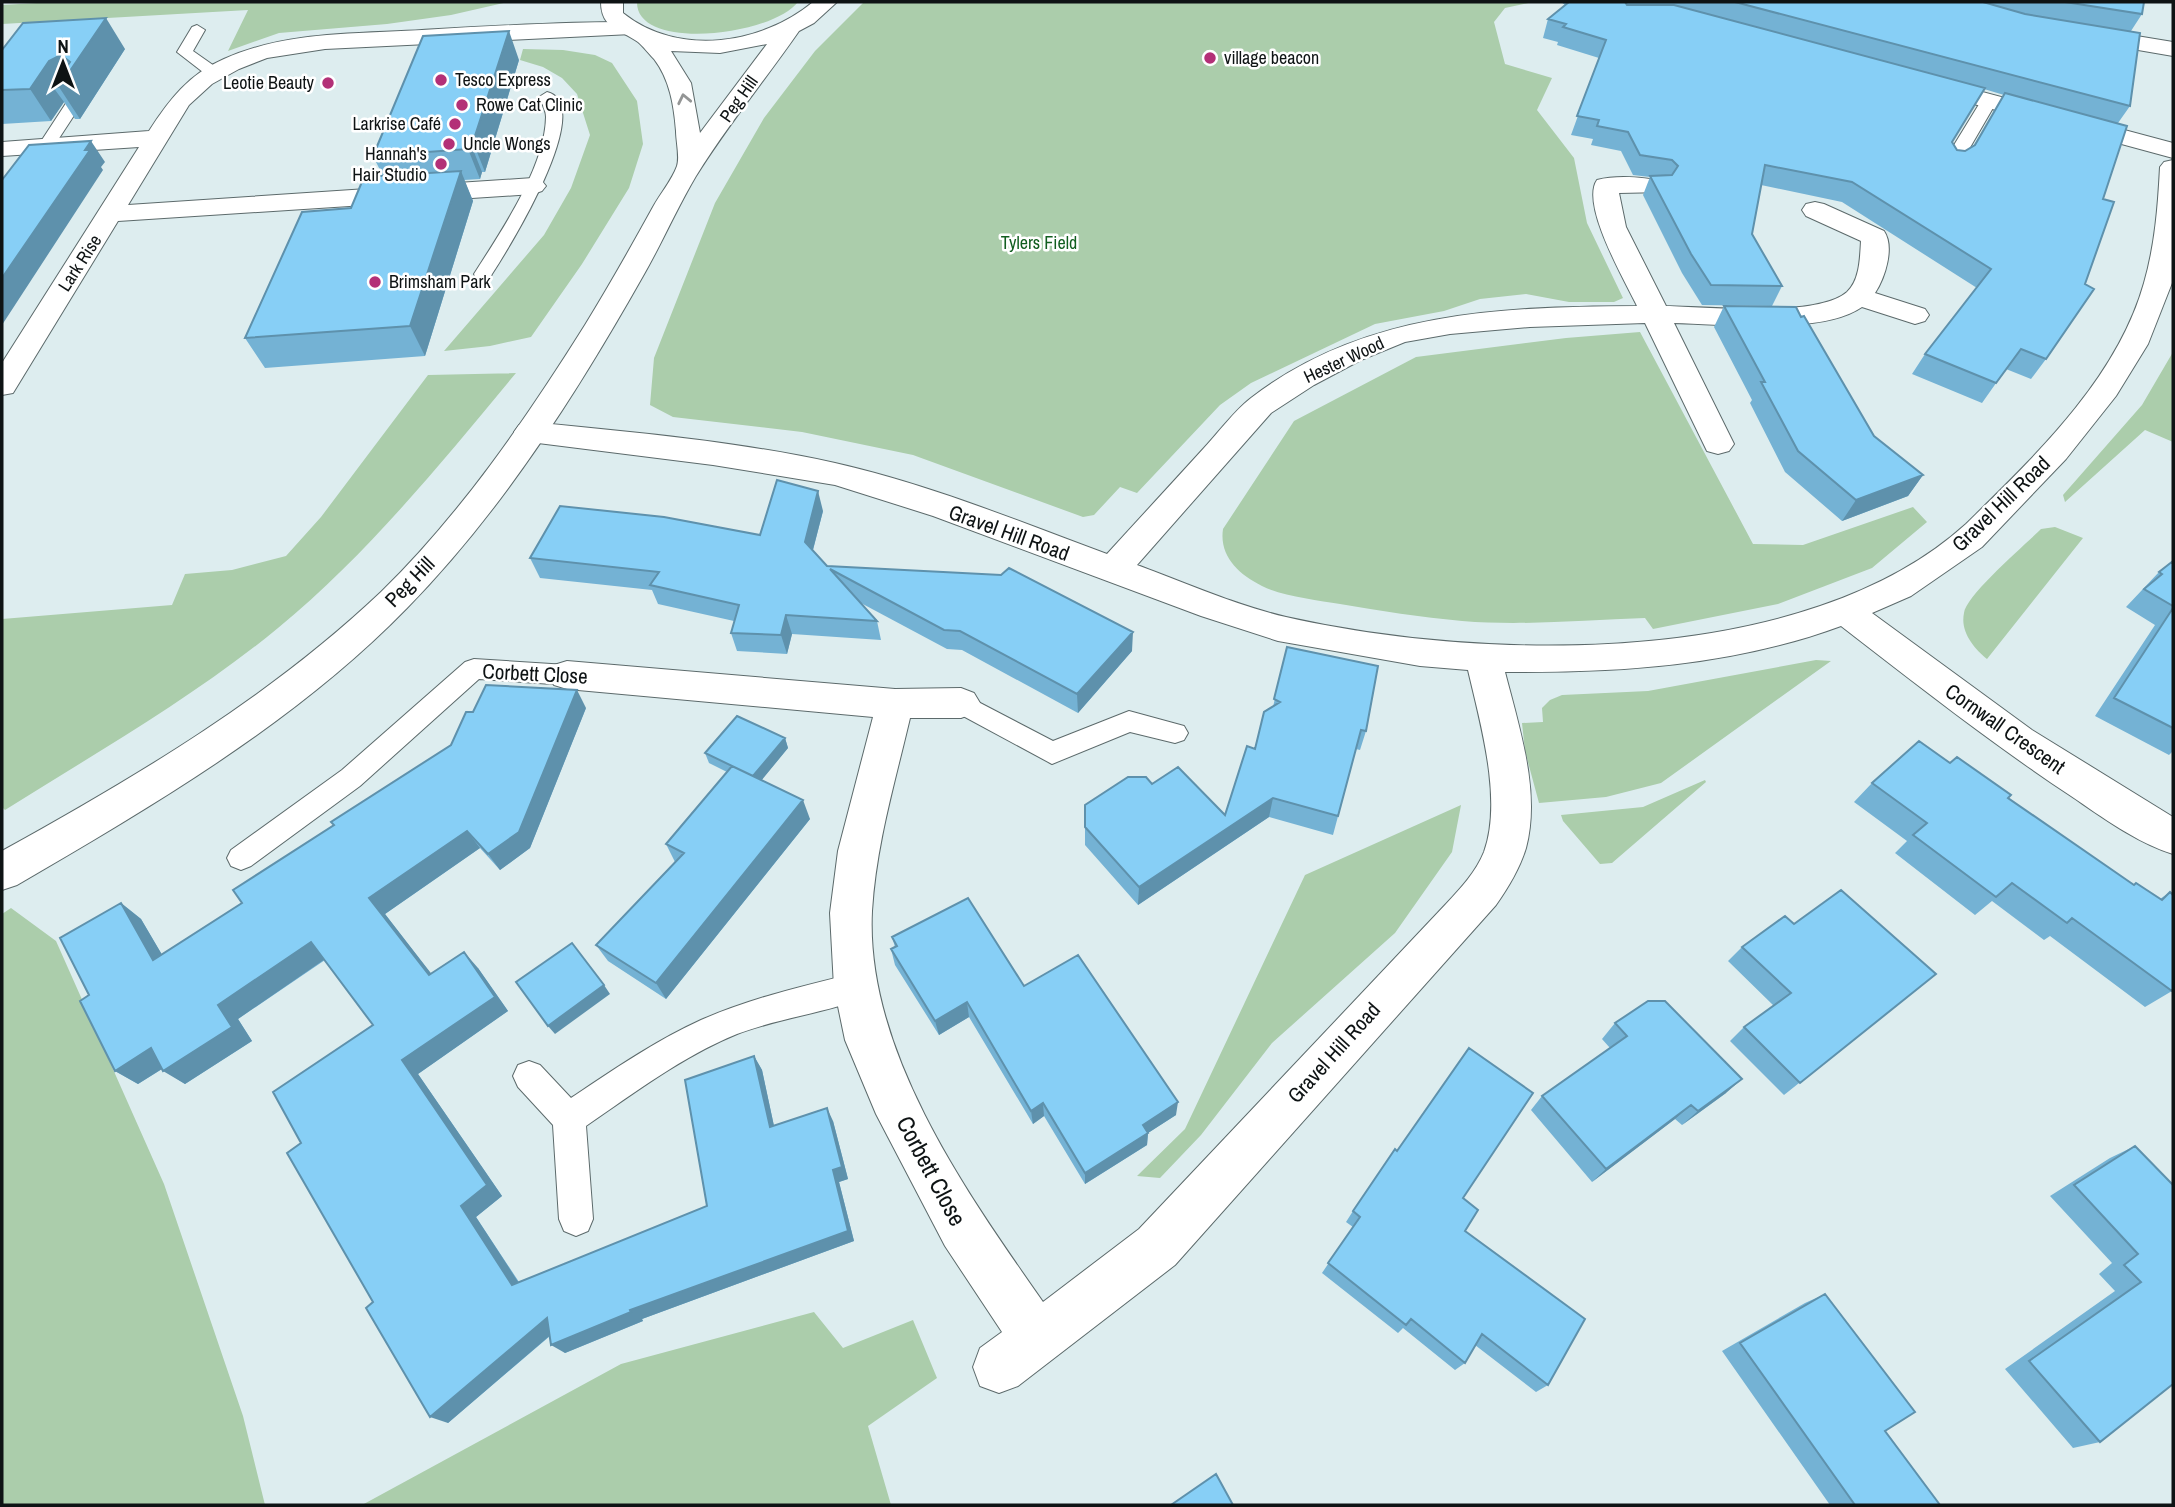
<svg xmlns="http://www.w3.org/2000/svg" width="2175" height="1507" viewBox="0 0 2175 1507" font-family="'Archivo Narrow',sans-serif">
<rect width="100%" height="100%" fill="#ddedef"/>
<path fill="#abcdab" d="M54 2H508L451 15 387 24 279 33 228 51 248 10 2 24V5Z
M637 2H798C772 36 636 52 637 2Z
M864 2H1533L1505 8 1494 22 1505 64 1552 78 1537 110 1574 158 1587 223 1623 298 1614 302H1569L1526 294 1480 299 1444 311 1375 324 1251 383 1220 405 1137 493 1120 487 1094 515 1083 517 913 455 802 432 673 417 650 405 654 358 715 203 764 118 815 51Z
M523 49 563 50 595 55 612 63 637 101 643 144 629 188 582 264 531 337 490 346 444 351 544 235 571 188 590 135 577 94 562 78 543 67 520 60Z
M1640 332 1753 544 1803 545 1913 507 1927 522 1872 568 1778 604 1653 629 1645 618C1584 620 1523 626 1462 621 1421 617 1380 611 1340 604 1317 600 1282 596 1262 586 1238 574 1219 556 1223 529L1294 421 1416 357 1566 338Z
M2173 352V442L2145 430 2065 502 2063 495 2142 405Z
M516 373C441 463 369 553 278 628 193 698 97 752 5 810L2 807V619L172 605 185 574 232 570 286 556 321 517 428 375Z
M2055 527 2083 538 1987 659C1974 648 1960 632 1964 613 1966 595 2026 544 2041 529Z
M1816 660 1831 661 1661 783 1606 797 1539 803 1525 751 1522 723 1543 722 1542 708 1550 700 1562 695 1648 691Z
M1705 780 1706 782 1612 863 1600 864 1563 821 1561 815 1643 807Z
M1461 805 1452 852 1395 933 1272 1043 1201 1135 1160 1178 1137 1176 1185 1129 1305 875Z
M11 908 56 941 164 1184 243 1416 265 1505H2V914Z
M814 1312 843 1348 913 1320 937 1378 868 1426 891 1505H362L621 1364Z"/>
<g fill="none" stroke-linecap="round" stroke-linejoin="round">
<defs>
<path id="service" d="M197 25 205 30 193 51 220 70 222 73 220 76H208L177 52 192 27Z
M80 89 88 94 54 146 52 150H40L38 146 72 94Z
M547 92C598 105 507 251 492 274L490 278H476L474 274C500 233 545 168 546 117 546 110 542 103 539 97Z
M1989 96 1997 101 1961 163 1952 168 1946 167 1943 163 1981 101Z
M474 659 567 665 576 668 580 675 576 682 567 685 479 679 360 786 251 866 241 870 231 866 227 858 231 850 342 770 465 662Z
M961 693 1053 741 1129 711 1184 726 1188 733 1184 740 1175 743 1130 732 1052 764 952 710 948 703 952 696Z
M856 973 867 977 871 987 867 997C825 1013 779 1018 737 1034 683 1056 634 1093 586 1126L593 1219 588 1231 576 1236 564 1231 559 1219 553 1125 518 1087 513 1076 518 1065 529 1061 540 1065 571 1098C613 1070 655 1041 701 1020 751 998 803 986 856 973Z"/>
<path id="minor" d="M624 22 632 24 635 29 632 34 325 49 267 58 239 69 212 84 189 105 128 205 533 178 542 181 546 186 542 191 533 194 118 221 13 393 2 395V363L139 147 2 156V142L149 131C169 100 189 74 224 59 286 31 356 34 422 30 490 26 557 22 624 22Z
M2088 28 2173 42V56L2080 40 2077 35 2080 30Z
M1930 78 2173 143V158L1922 90 1918 85 1922 80Z
M2173 160 2172 283 2148 344 2116 396 2066 459 1982 547 1911 596 1872 613 2032 730 2173 817V854C2137 843 2102 817 2071 796 1991 743 1916 684 1841 626 1733 666 1619 673 1505 672 1519 727 1541 792 1526 848 1520 868 1508 888 1496 905L1175 1265 1018 1386 999 1393 980 1386 973 1367 980 1348 1002 1332 945 1246 876 1114 845 1040 834 987 830 913 838 851 873 717 567 689 554 685 549 675 554 665 567 661 895 689 961 688 974 693 980 703 974 713 961 718H910C895 782 876 845 872 911 865 1050 966 1192 1043 1302L1139 1229 1446 904C1460 889 1476 872 1484 852 1503 800 1480 722 1468 670L1420 666 1278 641 1201 616 933 516 835 485 713 465 530 442 519 439 514 432 519 425 530 422C631 432 736 441 835 463 928 484 1018 521 1107 554 1139 519 1172 483 1204 448 1219 432 1234 411 1251 398 1364 311 1501 307 1637 306 1625 281 1580 204 1597 180 1617 175 1644 177 1664 182L1668 187 1664 192 1619 193 1626 227 1666 306C1707 307 1817 318 1847 292 1860 280 1860 257 1861 241L1806 216 1802 210 1806 204 1815 202 1824 204 1884 231C1895 247 1885 278 1875 293L1925 309 1929 315 1925 321 1915 324 1862 307C1822 335 1723 324 1674 323L1734 444 1729 451 1718 454 1707 451 1645 323 1530 327 1450 334 1405 342 1361 360 1314 385 1271 413 1137 565C1186 583 1235 605 1286 617 1485 662 1806 669 1966 524 2035 456 2117 379 2144 283 2155 245 2158 206 2160 167L2164 162Z"/>
<path id="secondary" d="M601 2H623V13C678 57 761 45 813 2H837L814 23 799 31C765 80 727 126 696 176 677 208 662 243 643 276 577 393 502 511 407 608 295 723 154 805 17 885L2 890V851C136 777 269 698 381 592 461 514 526 419 585 325 609 286 631 247 653 207 660 194 672 180 677 166 680 157 676 141 676 131 674 106 670 80 654 59 649 54 643 46 638 42 620 29 601 29 601 2ZM767 44 700 133 691 83 671 51 720 53Z"/>
</defs>
<use href="#service" stroke="#5c6a6b" stroke-width="2"/>
<use href="#minor" stroke="#5c6a6b" stroke-width="2"/>
<use href="#secondary" stroke="#5c6a6b" stroke-width="2"/>
<use href="#service" fill="#fff" fill-rule="evenodd"/>
<use href="#minor" fill="#fff" fill-rule="evenodd"/>
<use href="#secondary" fill="#fff" fill-rule="evenodd"/>
</g>
<path fill="#74b2d4" fill-rule="evenodd" d="M1561 2H2144L2142 14 2131 31 2130 106 2118 123 2046 359 2031 379 2006 369 1982 403 1912 374 1925 354 1977 288 1842 202 1761 185 1752 234 1782 286 1772 306 1702 305 1682 273 1643 195 1650 177 1633 175 1621 151 1591 145 1593 139 1571 135 1599 58 1557 45 1558 42 1543 38 1548 19 1565 5ZM1984 89 2004 95 1974 145 1965 151 1957 150 1952 143Z
M125 49 80 119H75L64 102 51 121 2 124V50Z
M519 60 485 172H482L480 179 464 180 473 201 425 356 265 368 245 338 351 208 383 176 373 156Z
M1724 306 1874 436 1923 475 1908 496 1842 521 1785 472 1750 403 1752 400 1714 327Z
M823 511 813 550 827 566 1132 651 1078 713 962 650 947 649 859 602 877 621 881 640 792 634 787 654 737 651 731 633 734 621 658 604 652 590 540 578 530 558 760 535Z
M2173 561V751L2169 755 2095 716 2155 625 2126 607 2159 572Z
M1287 647 1366 731 1360 750 1356 749 1333 835 1269 817 1138 905 1085 845V805L1225 815 1255 749 1273 707Z
M586 708 530 848 500 870 480 848 385 914 431 974 478 968 508 1011 418 1074 502 1196 476 1217 519 1282 707 1206 754 1056 762 1070 774 1126 833 1121 848 1179 839 1182 854 1241 642 1319 643 1321 565 1353 550 1336 448 1423 373 1302 301 1143 373 1025 325 960 238 1019 252 1041 185 1084 162 1069 138 1084 115 1071 89 995 121 903 141 919 162 955Z
M785 738 788 748 761 780 810 819 666 999 608 961 596 945 675 862 666 844 727 772 709 763 705 753Z
M1950 763 2008 798 2134 885 2160 899 2170 892 2172 991 2145 1007 2050 936 2044 940 1992 901 1975 915 1895 853 1907 841 1854 802 1872 783Z
M1794 924 1936 974 1784 1095 1730 1041 1744 1027 1774 1006 1728 961 1742 947Z
M892 937 1024 986 1176 1115 1148 1133 1147 1145 1085 1184 1044 1116 1033 1124 969 1017 939 1035 895 965 891 949 895 947Z
M1615 1023 1726 1093 1682 1125 1675 1119 1592 1182 1531 1110 1542 1096 1610 1048 1602 1039Z
M2135 1146 2173 1185 2100 1442 2073 1448 2005 1369 2115 1291 2099 1274 2112 1263 2050 1196 2110 1158Z
M1463 1198 1465 1231 1548 1385 1536 1392 1475 1345 1465 1363 1455 1370 1403 1328 1398 1333 1322 1273 1353 1227 1346 1222 1353 1211Z
M1825 1294 1885 1431 1940 1505H1830L1722 1351 1805 1303Z"/>
<path fill="#5e91ac" d="M106 18 125 49 80 119 59 87H53L64 102 51 121 30 89 49 61 61 55 70 70Z
M509 31 519 60 485 172 473 142Z
M91 141 105 162 101 167 103 170 2 325V278Z
M470 142 482 172 480 179 468 149Z
M461 171 473 201 425 356 410 326Z
M1923 475 1908 496 1842 521 1856 500Z
M818 491 823 511 810 561 805 542Z
M786 615 792 634 787 654 781 635Z
M1133 632 1132 651 1078 713 1077 694Z
M577 690 586 708 530 848 500 870 488 854Z
M785 738 788 748 757 786 753 776Z
M1273 798 1269 817 1138 905 1139 887Z
M803 800 810 819 666 999 656 983Z
M467 831 480 848 385 914 444 990 429 975 369 898Z
M121 903 141 919 174 975 153 960Z
M311 942 328 957 238 1019 252 1041 185 1084 163 1071 218 1005Z
M464 952 478 968 508 1011 418 1074 502 1196 476 1217 526 1294 512 1285 461 1206 402 1060Z
M604 985 610 994 555 1034 548 1026Z
M967 1002 969 1017 939 1035 935 1021Z
M151 1048 173 1062 138 1084 115 1071Z
M754 1056 762 1070 777 1140 770 1127Z
M1742 1079 1726 1093 1682 1125 1698 1111Z
M1178 1102 1176 1115 1148 1133 1147 1145 1085 1184V1173L1143 1125Z
M1043 1103 1044 1116 1033 1124 1031 1111Z
M1691 1105 1675 1119 1592 1182 1606 1169Z
M827 1108 833 1121 848 1179 839 1182 854 1241 642 1319 643 1321 565 1353 551 1345 630 1310 833 1170Z
M547 1318 561 1326 448 1423 430 1417Z"/>
<path fill="#87cff6" stroke="#5e91ac" stroke-width="2" d="M1569 2H1625L1627 5H1674L1985 88 1952 142 1957 150 1965 151 1975 145 2005 93 2127 126 2103 199 2114 202 2085 284 2094 289 2046 359 2021 349 1996 383 1925 354 1991 269 1852 182 1765 165 1752 234 1782 286 1711 285 1691 254 1650 176 1672 175 1678 166 1672 160 1640 155 1628 132 1597 126 1599 120 1577 116 1606 40 1563 27 1566 24 1548 19Z
M1735 2H1983L2025 14 2140 33 2130 106Z
M2065 2H2144L2142 14Z
M106 18 59 87H53L70 62 61 55 49 61 30 89 2 90V50L23 23Z
M509 31 473 142H470L468 149 373 156 423 36Z
M91 141 85 150H90L2 278V180L29 145Z
M461 171 410 326 245 338 302 212 351 208 364 177Z
M1724 306 1796 307 1801 317 1804 316 1874 436 1923 475 1856 500 1798 451 1761 382H1765Z
M777 480 818 491 805 542 827 566 1001 575 1009 568 1133 632 1077 694 960 631 944 630 830 569 877 621 786 615 781 635 731 633 739 605 650 585 659 572 530 558 560 506 664 517 760 535Z
M2173 561V606L2144 589 2162 574 2159 572Z
M2173 608V728L2114 698Z
M1287 647 1378 666 1366 731 1361 730 1338 816 1273 798 1139 887 1085 827V805L1128 777H1146L1152 784 1178 767 1225 815 1247 746 1255 749 1264 712 1280 702 1274 699Z
M486 685 577 690 519 832 488 854 467 831 369 898 429 975 464 952 495 997 402 1060 487 1185 461 1206 512 1285 707 1206 685 1080 754 1056 770 1127 827 1108 842 1167 833 1170 848 1231 630 1310 631 1312 551 1345 547 1318 430 1417 366 1308 373 1302 287 1153 301 1143 273 1092 373 1025 311 942 218 1005 232 1027 163 1071 151 1048 115 1071 80 1001 89 995 60 938 121 903 153 960 242 903 233 890 334 825 331 822 451 745 466 712H473Z
M737 716 785 738 753 776 705 753Z
M1919 741 1950 763 1957 757 2011 795 2008 798 2134 885 2136 883 2162 900 2170 892 2173 895V989L2172 991 2072 918 2067 923 2012 883 1996 897 1913 835 1927 823 1872 783Z
M732 766 803 800 656 983 596 945 684 853 666 844Z
M1841 890 1936 974 1800 1083 1744 1027 1791 993 1742 947 1785 916 1794 924Z
M968 898 1024 986 1078 955 1178 1102 1143 1125 1148 1133 1085 1173 1043 1103 1031 1111 967 1002 935 1021 891 949 897 946 892 937Z
M572 943 604 985 548 1026 516 982Z
M1648 1001H1665L1742 1079 1698 1111 1691 1105 1606 1169 1542 1096 1627 1036 1615 1023Z
M1469 1048 1533 1093 1463 1198 1478 1210 1465 1231 1585 1319 1548 1385 1482 1334 1465 1363 1411 1319 1406 1325 1328 1263 1360 1217 1353 1211 1395 1149 1397 1151Z
M2135 1146 2173 1185V1384L2100 1442 2029 1361 2141 1282 2124 1265 2138 1254 2074 1185Z
M1825 1294 1915 1412 1885 1431 1940 1505H1855L1740 1343Z
M1216 1474 1233 1505H1171Z"/>
<defs><path id="oneway-chevron" d="M-2-3.5L2.5 0L-2 3.5" fill="none" stroke-width="1.6" stroke-linecap="round" stroke-linejoin="round" transform="scale(1.75)"/></defs>
<use stroke="#939595" href="#oneway-chevron" transform="translate(684 99) rotate(-102)"/>
<g fill="#b33077" stroke="#fff" stroke-width="2.5">
<circle cx="1210" cy="58" r="7"/>
<circle cx="441" cy="80" r="7"/>
<circle cx="328" cy="83" r="7"/>
<circle cx="462" cy="105" r="7"/>
<circle cx="455" cy="124" r="7"/>
<circle cx="449" cy="144" r="7"/>
<circle cx="441" cy="164" r="7"/>
<circle cx="375" cy="282" r="7"/>
</g>
<g text-anchor="middle" stroke-width="5" stroke-linejoin="round" paint-order="stroke">
<g font-size="18" fill="#0e1314" stroke="#fff" text-anchor="start">
<text x="1224" y="64">village beacon</text>
<text x="455" y="86">Tesco Express</text>
<text x="314" y="89" text-anchor="end">Leotie Beauty</text>
<text x="476" y="111">Rowe Cat Clinic</text>
<text x="441" y="130" text-anchor="end">Larkrise Café</text>
<text x="463" y="150">Uncle Wongs</text>
<text x="427" y="160" text-anchor="end">Hannah's<tspan x="427" dy="21">Hair Studio</tspan></text>
<text x="389" y="288">Brimsham Park</text>
</g>
<g font-size="18" fill="#0e1314" stroke="#fff">
<text transform="translate(739 99) rotate(-55)" y="6">Peg Hill</text>
<text transform="translate(80 263) rotate(-57)" y="6">Lark Rise</text>
<text transform="translate(1344 360) rotate(-25)" y="6">Hester Wood</text>
</g>
<g font-size="18" fill="#115e1f" stroke="#fff">
<text x="1039" y="249">Tylers Field</text>
</g>
<g font-size="21" fill="#0e1314" stroke="#fff">
<text transform="translate(2001 504) rotate(-44)" y="7">Gravel Hill Road</text>
<text transform="translate(1009 533) rotate(20)" y="7">Gravel Hill Road</text>
<text transform="translate(410 582) rotate(-46)" y="7">Peg Hill</text>
<text transform="translate(535 674) rotate(3)" y="7">Corbett Close</text>
<text transform="translate(2005 729) rotate(35)" y="7">Cornwall Crescent</text>
<text transform="translate(1334 1053) rotate(-48)" y="7">Gravel Hill Road</text>
</g>
<g font-size="24" fill="#0e1314" stroke="#fff">
<text transform="translate(931 1171) rotate(62)" y="8">Corbett Close</text>
</g>
</g>
<rect width="2175" height="1507" fill="none" stroke="#0e1314" stroke-width="7"/>
<g transform="translate(63 63)" stroke="#ffffff" stroke-width="5" paint-order="stroke">
<path d="M0-5L12 26L0 18L-12 26Z" fill="#0e1314"/>
<text y="-10" font-size="19" font-weight="bold" text-anchor="middle" fill="#0e1314">N</text>
</g>
</svg>
